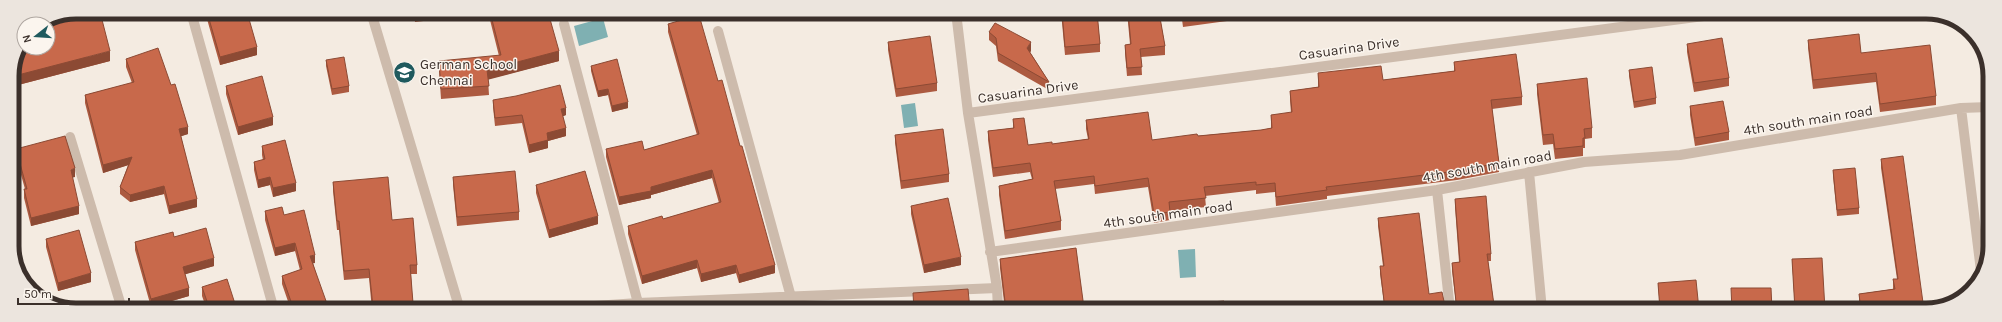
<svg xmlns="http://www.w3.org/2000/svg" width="2002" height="322" viewBox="0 0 2002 322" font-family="Karla,sans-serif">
<rect width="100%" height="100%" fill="#f4ebe1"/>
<path fill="#7fb0b2" d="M603 18 608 37 579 46 574 26Z
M915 103 918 126 904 128 901 105Z
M1195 249 1196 277 1180 278 1178 250Z"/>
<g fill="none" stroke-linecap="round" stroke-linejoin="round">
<path stroke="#cdbbac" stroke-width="10" d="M191 12 274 310
M371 12 460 310
M956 12 968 113 997 288 998 310
M564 24 638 303
M718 31 791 297
M1961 108 1981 271
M968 113 1734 12
M70 137 122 309
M1529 172 1542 310
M1437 190 1450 310
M990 252 1437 190 1584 162 1680 155 1961 108 1989 107
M536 310 638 303 997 288"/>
</g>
<path fill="#ac5a40" d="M205 12H247L257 55 220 65Z
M414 12H474V15L415 22Z
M488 12H548L559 61 488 79 489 95 441 99 439 70V61L499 56Z
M875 12H896L876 15Z
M1061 12H1097L1100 44V52L1065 55Z
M1127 12H1159L1165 46V55L1141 57 1142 75 1127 76 1125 53V45L1130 44Z
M1181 12H1227V21L1183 27Z
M1604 12H1637L1605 16Z
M668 24 718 81 775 273 739 283 736 273 701 282 697 268 642 284 628 234V226L663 219 719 203 712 178 651 195V198L619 205 606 157V149L644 150 697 135 668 32Z
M989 32 1031 51 1030 52 1049 82V90L998 61 996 46 989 40Z
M1808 40 1861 53 1936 96V105L1880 112 1876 82 1813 89 1808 48Z
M888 42 937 83V91L896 97 888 50Z
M1687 44 1729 78V86L1694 92 1687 52Z
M24 47 110 61 18 85 14 71Z
M126 59 188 134 181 136 197 207 169 214 164 194 130 202 120 194V187L128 165 103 173 85 103V95L132 83 126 67Z
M326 60 349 86V92L332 95 326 66Z
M1454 62 1522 97V105L1492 109 1499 163V172L1457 180 1327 196V199L1276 206 1275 192 1256 194V190L1205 196 1206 207 1170 211V220L1154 223 1148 187 1095 194 1094 184 1055 189 1061 221V230L1005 239 999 195V186L1032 179 1030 172 993 177 988 140V131L1013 128V119L1028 145 1052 144 1088 139 1086 129V120L1152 140 1261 130 1271 128V115L1291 113 1290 100V91L1318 87V73L1383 80 1454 71Z
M591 66 628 108 612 112 608 95 598 97 591 71Z
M1629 70 1656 98V104L1634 108 1629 76Z
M1537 84 1592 128V138L1585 139V148H1583V156L1555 159 1553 144 1543 145 1537 94Z
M226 86 273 125 238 135 226 94Z
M493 100 566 115 563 116 566 136 548 141V148L529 153 522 123 495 126 493 107Z
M1690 106 1729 132V140L1695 146 1690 115Z
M895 135 949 174V182L901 189 895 143Z
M262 146 296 191 273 197 270 185 258 188 254 170V162L263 160 262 155Z
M16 149 75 177H72L79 214 31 226 24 198V189H25L16 157Z
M1881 159 1924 310H1860L1859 302V294L1893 289V279H1897L1881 168Z
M1989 161V232H1988L1983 170V162Z
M1833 170 1859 208V214L1837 216 1833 176Z
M453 177 519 212V220L457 226 453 185Z
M333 182 392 220 417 265V274H411L413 310H372L369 278 344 280 339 230H337L333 191Z
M536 185 598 224 549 238 536 193Z
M1455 199 1491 254V261H1488L1494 305V310H1385L1380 274V266H1383L1378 226V218L1429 294 1445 306 1451 309 1454 307 1456 303 1452 271V263L1459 262 1455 207Z
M911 206 961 265 924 273 911 214Z
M265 211 284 215 315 263H313L326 309 291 310 282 284V276L300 270 295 251 275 256 265 220Z
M174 237 214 266 185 274 189 296 151 307 135 250V242Z
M46 239 91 282 58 291 46 247Z
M1076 248 1084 310H1005L1000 268V259Z
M1792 259 1825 310H1795Z
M1658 283 1699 310H1660Z
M202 287 237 310H207L202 296Z"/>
<path fill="#8c4a34" d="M1031 42V51L1027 56V48Z
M257 47V55L220 65V57Z
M110 51V61L18 85V75Z
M559 51V61L487 80V70Z
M608 89V95L598 97V91Z
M628 102V108L612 112V106Z
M566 108V115L561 117V109Z
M273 117V125L238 135V127Z
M188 127V134L179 137V129Z
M566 128V136L548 141V148L529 153V145L547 133Z
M132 157V164L103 173V165Z
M75 168V177L71 178V170Z
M712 170V178L651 195V198L619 205V197L651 187Z
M270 177V185L258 188V180Z
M296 183V191L273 197V188Z
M164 186V194L130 202V195Z
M197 199V207L169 214V206Z
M79 206V214L31 226V218Z
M598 216V224L549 238V230Z
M295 243V251L275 256V248Z
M315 255V263L310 264V256Z
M961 257V265L924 273V265Z
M214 258V266L183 275V267Z
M697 260V268L642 284V276Z
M736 265V273L701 282V274Z
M775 265V273L739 283V275Z
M91 273V282L58 291V283Z
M189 288V296L151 307V299Z
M326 301V309L302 310Z"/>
<path fill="#c8694b" stroke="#8c4a34" d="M78 12H100L110 51 18 75 16 67 24 47V48H48V24H47L72 14Z
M207 12H247L257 47 220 57Z
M490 12H548L559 51 487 70 489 86 441 89 439 61 501 55Z
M1062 12H1097L1100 44 1065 47Z
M1128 12H1159L1165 46 1140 49 1142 67 1127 68 1125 45 1131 44Z
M1182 12H1219L1183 17Z
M699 15 718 81 722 80 740 146H742L775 265 739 275 736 265 701 274 697 260 642 276 628 226 662 216 663 219 721 202 712 170 651 187V191L619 197 606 149 642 141 644 150 699 134 668 24Z
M995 23 1031 42 1027 48 1049 82 998 53 996 38 989 32Z
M1859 34 1861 53 1930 45 1936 96 1880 104 1876 73 1813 80 1808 40Z
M930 36 937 83 896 89 888 42Z
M1722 38 1729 78 1694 83 1687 44Z
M158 48 171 85 175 84 188 127 179 129 197 199 169 206 164 186 130 195 120 187 132 157 103 165 85 95 134 82 126 59Z
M1516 54 1522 97 1491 100 1499 163 1457 171 1326 187 1327 190 1276 197 1275 183 1256 185V182L1204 187 1206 198 1169 202 1170 212 1154 214 1148 178 1095 186 1094 176 1054 181 1061 221 1005 231 999 186 1033 179 1030 163 993 168 988 131 1014 128 1013 119 1024 118 1028 145 1052 142V144L1089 139 1086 120 1148 112 1152 140 1197 134 1198 136 1261 130 1272 128 1271 115 1292 112 1290 91 1319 87 1318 73 1381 66 1383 80 1455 71 1454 62Z
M344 57 349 86 332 89 326 60Z
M617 59 628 102 612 106 608 89 598 91 591 66Z
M1652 67 1656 98 1634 102 1629 70Z
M262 76 273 117 238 127 226 86Z
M1587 78 1592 128 1584 129 1585 138H1583V146L1555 149 1553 134 1543 135 1537 84Z
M560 85 566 108 561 109 566 128 547 133 548 140 529 145 522 115 495 118 493 100 516 96Z
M1723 101 1729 132 1695 138 1690 106Z
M943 129 949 174 901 181 895 135Z
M65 136 75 168 71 170 79 206 31 218 24 189H27L16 149Z
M285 140 296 183 273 188 270 177 258 180 254 162 265 159 262 146Z
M1903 156 1924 310H1861L1859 294 1895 289 1893 279H1898L1881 159Z
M1989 161V223L1988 224 1983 162Z
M1855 168 1859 208 1837 210 1833 170Z
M515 171 519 212 457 217 453 177Z
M585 171 598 216 549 230 536 185Z
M388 177 392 220 413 218 417 265H410L413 303 373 307 369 269 344 271 339 221H337L333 182Z
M1486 196 1491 254H1487L1494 305 1447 310H1385L1380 266H1384L1378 218 1419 213 1429 294 1442 292 1445 306 1451 309 1454 307 1456 302 1452 263 1460 262 1455 199Z
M948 198 961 257 924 265 911 206Z
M282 207 284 215 304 210 315 255 310 256 326 301 302 310H294L282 276 302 269 295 243 275 248 265 211Z
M206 228 214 258 183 267 189 288 151 299 135 242 173 232 174 237Z
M79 230 91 273 58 283 46 239Z
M1076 248 1084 308 1073 310H1006L1000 259Z
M1822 258 1825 310H1795L1792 259Z
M227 279 237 310H210L202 287Z
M1696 280 1699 310H1660L1658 283Z
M1731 288H1771L1772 310H1732Z
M968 289 970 310H914L913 293Z
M1224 301 1225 309 1281 303 1282 310H1170V305Z
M1589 302 1590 310H1560L1559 304Z
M836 307V310H809Z
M736 308V310H723Z"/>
<defs>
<symbol id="school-disc" viewBox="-11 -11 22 22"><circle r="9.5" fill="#1f5a5e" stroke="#fbf5ee"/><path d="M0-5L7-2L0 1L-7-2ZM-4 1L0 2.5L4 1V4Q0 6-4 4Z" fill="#fff"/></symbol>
</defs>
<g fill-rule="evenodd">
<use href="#school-disc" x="392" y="60" width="25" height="25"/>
</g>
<g text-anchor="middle" stroke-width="3" stroke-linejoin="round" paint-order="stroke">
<g font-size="14" fill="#3b302b" stroke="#fbf5ee">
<text transform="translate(1349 48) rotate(-8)" y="5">Casuarina Drive</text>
<text transform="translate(1028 91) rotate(-8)" y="5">Casuarina Drive</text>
<text transform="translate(1808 120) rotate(-9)" y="5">4th south main road</text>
<text transform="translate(1487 166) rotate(-10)" y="5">4th south main road</text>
<text transform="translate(1168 214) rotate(-8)" y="5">4th south main road</text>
</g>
<g font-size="14" fill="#3b302b" stroke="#fbf5ee" text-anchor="start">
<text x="420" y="69">German School<tspan x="420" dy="16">Chennai</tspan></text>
</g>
</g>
<path d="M0 0H2002V322H0ZM76 19H1926A57 57 0 0 1 1983 76V246A57 57 0 0 1 1926 303H76A57 57 0 0 1 19 246V76A57 57 0 0 1 76 19Z" fill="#ece5de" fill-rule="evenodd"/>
<path fill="none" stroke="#3b302b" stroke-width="5" d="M76 19H1926A57 57 0 0 1 1983 76V246A57 57 0 0 1 1926 303H76A57 57 0 0 1 19 246V76A57 57 0 0 1 76 19Z"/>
<g transform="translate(36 36) rotate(253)"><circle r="19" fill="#fbf5ee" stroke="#aea6a0"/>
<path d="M0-3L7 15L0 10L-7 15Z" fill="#1f5a5e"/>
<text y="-6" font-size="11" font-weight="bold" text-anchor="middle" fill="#3b302b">N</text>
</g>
<path d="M18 298v6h111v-6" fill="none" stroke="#3b302b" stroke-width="2"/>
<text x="24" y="298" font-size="12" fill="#3b302b" stroke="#fbf5ee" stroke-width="3" paint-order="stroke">50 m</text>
</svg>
